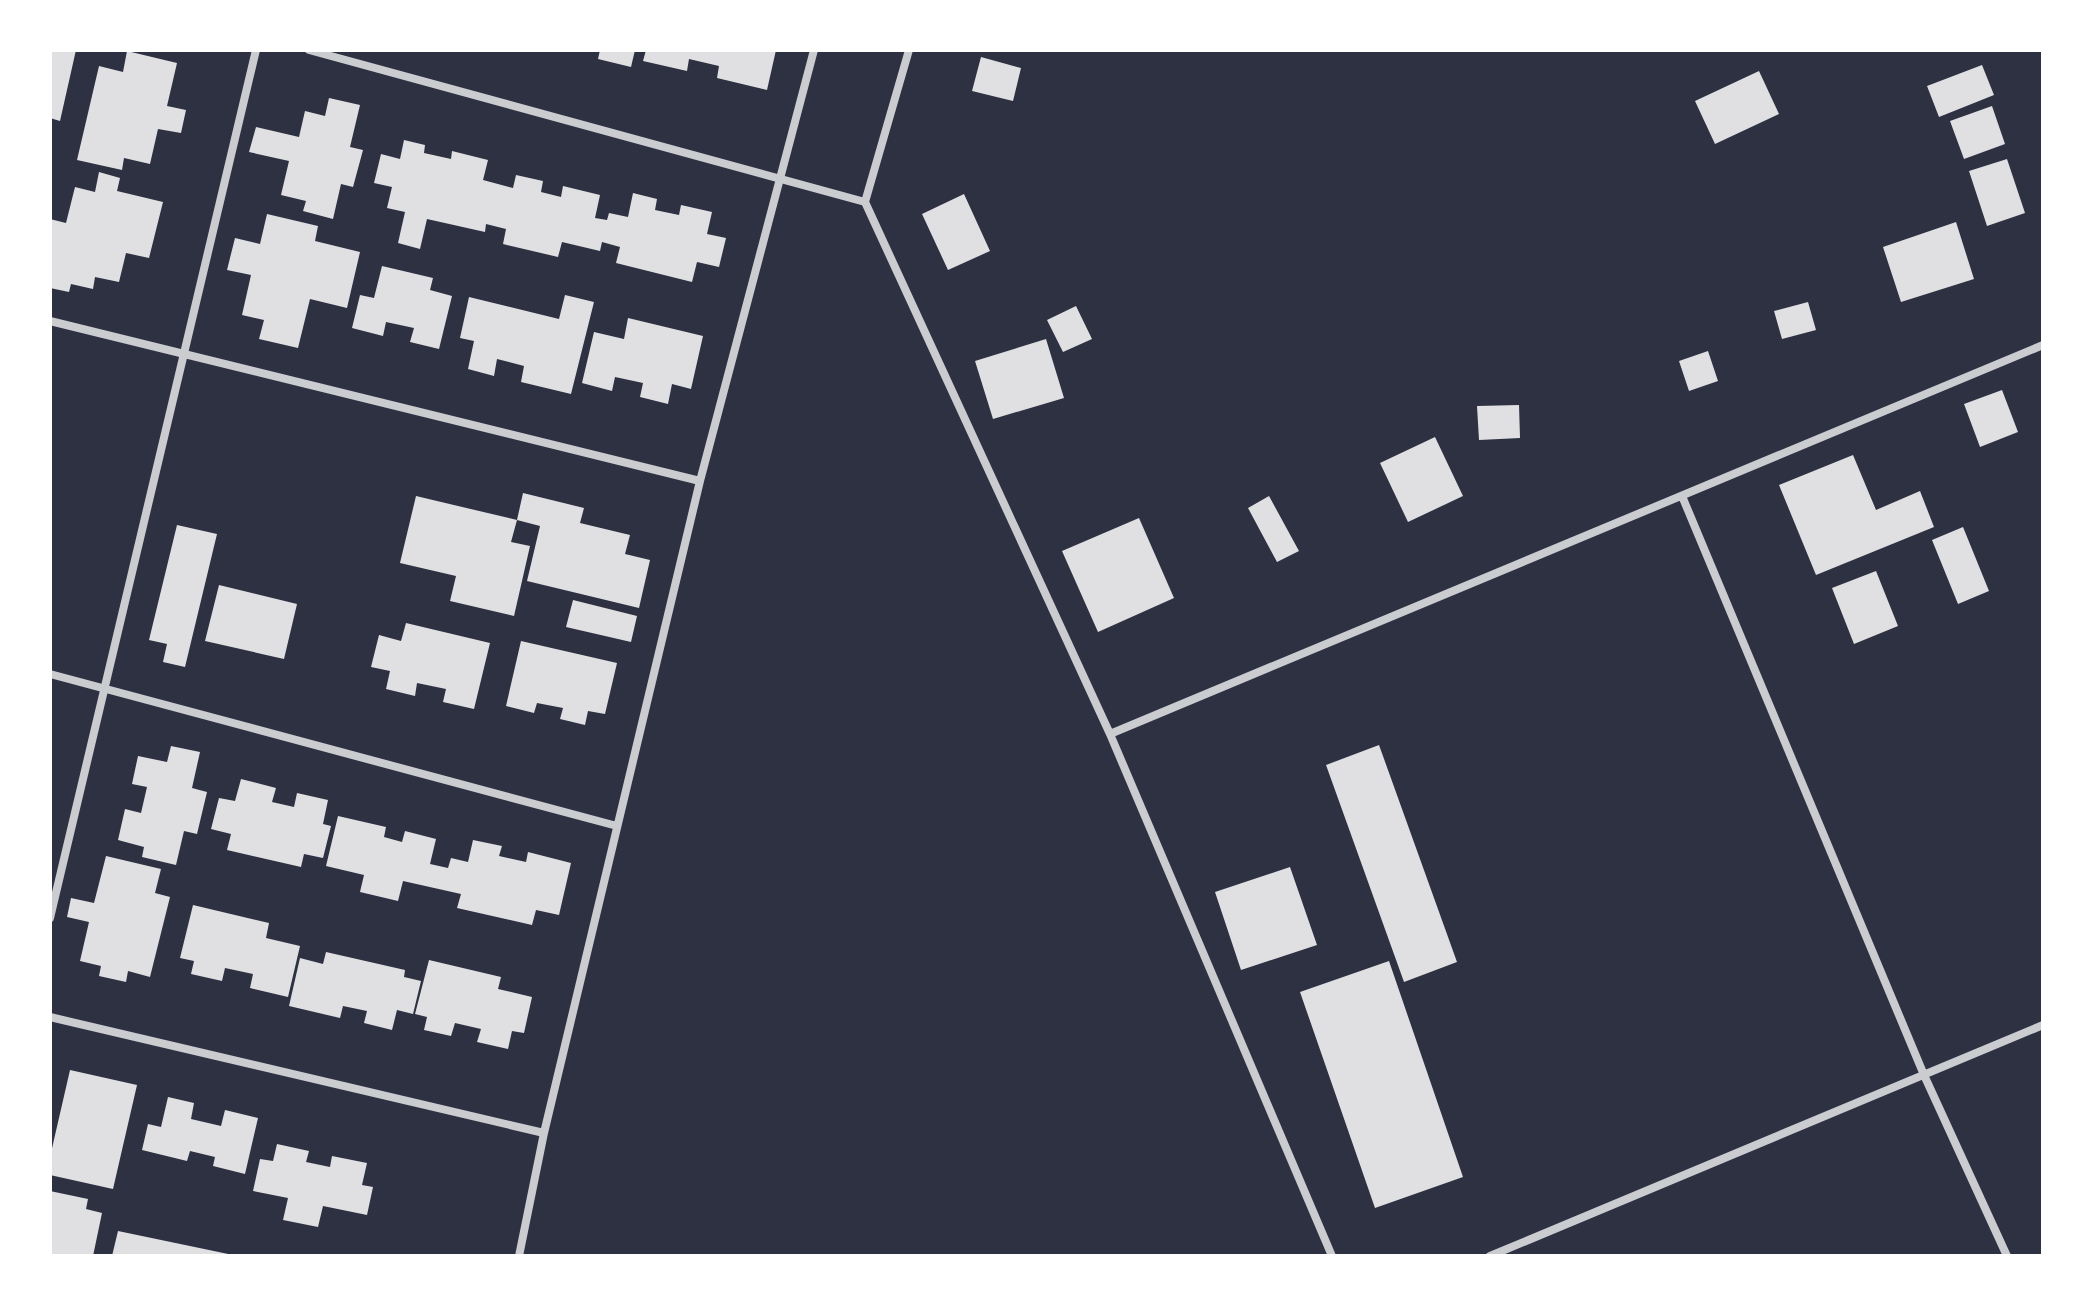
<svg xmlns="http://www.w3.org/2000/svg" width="2093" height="1306" viewBox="0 0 2093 1306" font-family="Cabin,sans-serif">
<rect width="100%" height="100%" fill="#2d3142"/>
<path fill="#e0e0e3" d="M51 50H76L60 121 50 118Z
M600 50H635L631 67 598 59Z
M646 50H776L767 90 717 78 719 66 689 59 687 71 643 61Z
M127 51 177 63 167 106 186 110 181 133 158 129 150 164 124 158 122 170 77 160 99 66 123 72Z
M981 57 1021 68 1013 101 972 91Z
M1982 65 1994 95 1939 117 1927 86Z
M1759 71 1779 114 1715 144 1695 101Z
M329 98 360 105 350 147 363 150 353 187 341 184 333 219 303 211 306 201 281 195 289 161 249 152 256 127 299 137 305 111 325 116Z
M1992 106 2005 144 1964 159 1950 121Z
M404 140 425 145 424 153 451 159 452 151 488 160 483 180 513 188 516 175 543 181 541 192 561 197 563 186 600 195 595 218 607 220 609 213 628 217 633 193 657 199 655 210 679 215 681 205 712 212 707 234 726 238 719 267 697 262 692 282 616 263 620 247 602 242 600 251 562 242 558 257 503 244 506 229 486 224 485 232 427 219 420 249 398 243 405 212 387 208 392 187 374 183 381 154 400 159Z
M2007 159 2025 213 1987 226 1969 171Z
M99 172 120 178 117 191 163 202 149 258 126 253 119 282 95 277 93 289 71 284 69 292 50 288V219L66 223 75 187 95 192Z
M964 194 990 251 948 270 922 214Z
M267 214 318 226 315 241 360 252 347 308 310 299 298 348 259 339 264 320 242 315 251 275 227 270 235 238 260 244Z
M1956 222 1974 279 1901 302 1883 247Z
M382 266 433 278 430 290 452 296 439 349 410 342 414 328 386 322 383 336 352 328 360 295 374 298Z
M565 295 594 302 571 394 521 382 524 366 497 359 494 376 468 369 474 341 460 338 469 297 559 319Z
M1808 302 1816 330 1782 339 1774 311Z
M1076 306 1092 339 1063 352 1047 320Z
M628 318 703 336 691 389 672 384 668 404 640 397 643 383 615 377 612 391 582 383 594 332 624 339Z
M1046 339 1064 398 993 419 975 361Z
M1708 351 1718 381 1689 391 1679 361Z
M2002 390 2018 432 1980 447 1964 404Z
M1519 405 1520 438 1479 440 1477 406Z
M1435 437 1463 496 1408 522 1380 463Z
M1853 455 1876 510 1920 491 1934 527 1816 575 1779 485Z
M523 493 584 508 580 523 630 535 625 554 650 560 639 608 527 581 540 526 517 520Z
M416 496 517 520 511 542 530 546 514 616 450 601 456 576 400 563Z
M1269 496 1299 551 1277 562 1248 508Z
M1139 518 1174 598 1098 632 1062 551Z
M177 525 217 534 185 667 163 662 167 644 149 640Z
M1963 527 1989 591 1958 604 1932 540Z
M1876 571 1898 626 1854 644 1832 588Z
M219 585 297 604 284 659 205 641Z
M573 600 637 616 631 642 566 627Z
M406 623 490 643 474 709 443 702 446 689 417 683 415 696 386 689 390 671 371 667 379 635 401 641Z
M521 641 617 663 605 714 588 711 585 725 560 719 563 708 537 703 534 713 506 706Z
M1379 745 1457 962 1404 982 1326 765Z
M171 746 200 752 192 788 207 792 197 834 184 831 176 865 142 857 144 847 118 840 125 809 141 813 147 787 132 784 138 756 167 762Z
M241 779 276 788 272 802 294 807 297 793 328 800 323 824 331 826 323 858 304 854 301 867 227 850 231 834 211 829 219 798 235 801Z
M338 816 386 827 384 837 402 842 405 831 436 839 430 864 448 868 451 858 468 862 473 840 502 846 499 856 526 862 528 852 571 863 559 915 536 910 532 925 457 908 461 894 403 881 398 901 360 892 364 875 326 866Z
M106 856 161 869 155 893 170 897 150 977 128 971 126 982 99 976 101 966 80 961 89 922 67 917 71 898 94 903Z
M1290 867 1317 945 1241 970 1215 892Z
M193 905 269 923 266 938 300 946 288 997 250 988 253 974 225 968 222 981 191 974 194 961 180 958Z
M326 952 405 970 404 977 421 981 413 1014 397 1010 392 1030 364 1023 367 1011 343 1006 340 1018 289 1006 300 958 323 964Z
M429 960 501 977 498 989 532 997 524 1033 512 1031 508 1049 477 1042 481 1029 455 1023 451 1036 424 1030 427 1017 415 1014Z
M1389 961 1463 1177 1375 1208 1300 992Z
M70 1070 137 1085 113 1189 50 1175V1157Z
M168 1097 194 1103 191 1119 221 1126 225 1110 258 1118 245 1174 213 1166 215 1157 190 1151 187 1161 142 1150 148 1124 161 1127Z
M277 1144 309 1151 306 1162 330 1167 332 1156 367 1163 362 1185 373 1187 367 1215 323 1206 318 1227 283 1220 288 1198 253 1191 260 1159 273 1161Z
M50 1191 88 1199 86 1209 102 1213 93 1256H50Z
M118 1231 233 1255V1256H112Z"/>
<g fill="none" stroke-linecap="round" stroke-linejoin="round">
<path stroke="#caccd0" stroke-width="8" d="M309 50 865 202
M909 50 865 202 1110 734 1332 1256
M50 321 700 481
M1682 496 1924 1075 2007 1256
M50 674 617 826
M1110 734 2043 345
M50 918 256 50
M50 1017 544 1133
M519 1256 544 1133 700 481 814 50
M1490 1256 2043 1025"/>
</g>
<rect width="2093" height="1306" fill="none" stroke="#ffffff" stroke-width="104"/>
</svg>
